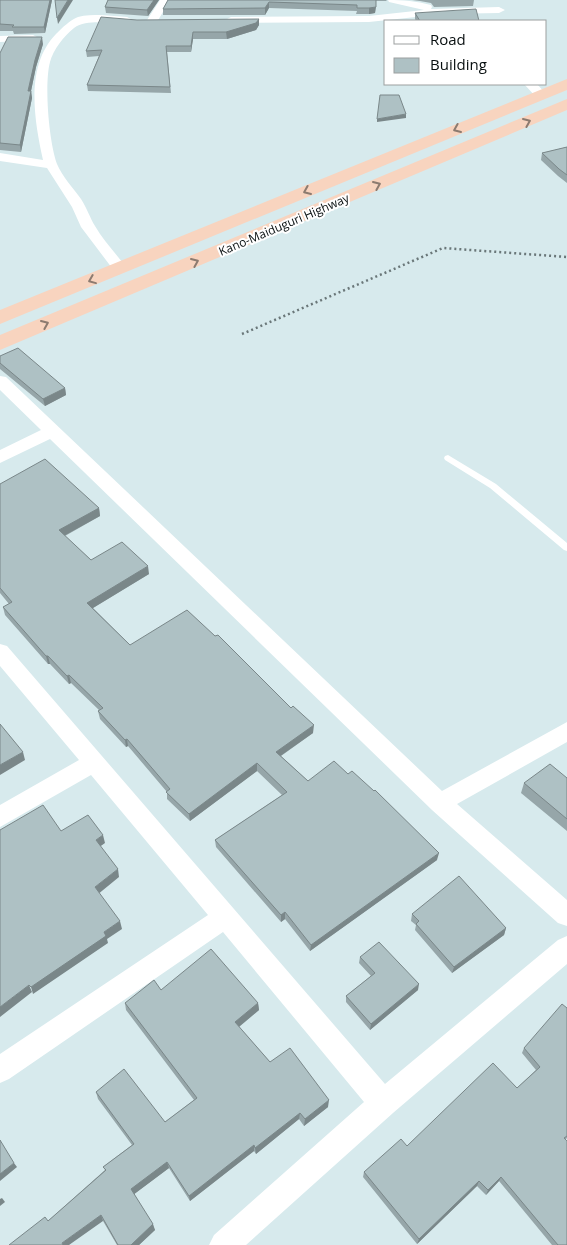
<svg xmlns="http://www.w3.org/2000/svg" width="567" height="1245" viewBox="0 0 567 1245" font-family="'Open Sans',sans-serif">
<rect width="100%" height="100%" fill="#d7eaed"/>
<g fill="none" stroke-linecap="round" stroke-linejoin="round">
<path stroke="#6a7779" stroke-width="2.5" stroke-dasharray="2 3" stroke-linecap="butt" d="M242 334 443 248 567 257"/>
<path fill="#fff" fill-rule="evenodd" d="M448 455 496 484 567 543V551L564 550 490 488 445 460 444 458 445 456Z"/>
<path fill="#fff" fill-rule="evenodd" d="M160 0H170L157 22H149L147 20Z
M388 0C403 0 416 1 431 5L432 7 431 9 499 7 505 10 499 13 444 14 369 22 231 23 225 20 231 17 369 16 424 10 389 2Z
M101 15 127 17 133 20C124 28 91 16 74 28 64 36 53 50 50 62 44 85 49 142 57 164 62 176 73 188 81 199 87 208 90 218 95 226 104 242 117 254 127 269L125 272H115L81 227 72 207 47 168 0 161V153L43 160C34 119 25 66 56 34 63 27 69 21 78 17 85 15 94 15 101 15Z
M33 35 39 38 37 40 0 42V36Z
M524 84H537L546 94 540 98 536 97Z
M0 376 6 377 442 791 567 722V742L457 804 567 900V926L558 923 432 810 50 439 0 463V450L41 430 0 390Z
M0 644 7 646 385 1084 558 940 567 936V964L393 1113 246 1245H209L214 1235 364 1102 223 932 9 1079 0 1083V1054L208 915 91 775 0 827V805L79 760 0 666Z"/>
<path fill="#f8d4bf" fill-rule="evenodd" d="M567 79V90L0 324V310Z
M567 99V110L0 350V335Z"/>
</g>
<path fill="#96a6a9" d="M0 0H52L45 33 14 34 13 31H0Z
M108 0H159L148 16 106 13 105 7Z
M168 0H387L386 1H376L375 13 369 14H356L357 11 269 8 265 15H163V9Z
M412 0H474L473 6 434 7 431 3 420 1Z
M415 13 478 20 479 21H416L415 19Z
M137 20 259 25 256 30 227 39H193L191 52H167L171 93 88 91 87 85 99 56 87 57 86 51Z
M43 44 36 67 31 91 32 98 21 152 0 150V53Z
M567 147V183L558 176 541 160 542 153Z
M0 356 65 388 66 395 45 406 0 369Z
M0 484 99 508 100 516 65 536 91 560 149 574 93 608 130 645 313 733 281 756 308 781 437 860 310 951 285 919 281 922 216 847 215 840 282 795 257 771 190 821 167 799V792L128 746 126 747 100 719 98 711 99 710 71 683 69 684 50 664H48L5 615 3 607 9 604 0 593Z
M567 778V831L521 793 524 783Z
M412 914 506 928 504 935 452 973 415 930 416 925 411 921Z
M360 957 418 990 370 1030 346 1002V996L371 976 359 963Z
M161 990 258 1003 259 1010 239 1027 270 1062 328 1107 304 1126 299 1119 256 1154 254 1151 190 1201 169 1168 134 1194 155 1230 139 1245H117L103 1221H48L105 1170 103 1167 132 1145 98 1099 96 1092 165 1122 194 1100 126 1010 125 1003Z
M567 1008V1138L565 1140 567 1245H552L499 1181 486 1195 477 1186 417 1244 363 1177 364 1172 407 1146 517 1088 536 1070 522 1053 524 1048Z"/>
<path fill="#7a8789" d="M50 0H52L45 33 44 27Z
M68 0H73L58 24 57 18Z
M154 0H159L148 16 147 10Z
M269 2V8L265 15V8Z
M376 7 375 13 369 14V8Z
M259 19V25L256 30 227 39 226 32Z
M193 32V39L191 52V46Z
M42 37 43 44 36 67 31 91 32 98 21 152 20 145 28 91 35 60Z
M406 114V118L377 122V119Z
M65 388 66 395 45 406 43 399Z
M99 508 100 516 60 538 59 530Z
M148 566 149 574 88 611 87 603Z
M46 656H48L50 664H48Z
M69 675 71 683 69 684 67 676Z
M314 725 313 733 276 759V752Z
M127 739 128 746 126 747 125 740Z
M23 752 25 760 0 775V765Z
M257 763V771L190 821 189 814Z
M103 835 105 843 98 848 96 840Z
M439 853 437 860 310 951 311 945Z
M118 869 119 877 97 895 95 887Z
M285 912V919L281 922V915Z
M120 921 122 929 107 939 108 943 33 994 31 987 104 932Z
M506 928 504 935 452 973 454 967Z
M419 984 418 990 370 1030 371 1024Z
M29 985 32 992 0 1017V1007Z
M258 1003 259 1010 235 1030V1022Z
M329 1100 328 1107 304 1126 305 1119Z
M300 1113 299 1119 256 1154 255 1148Z
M254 1145V1151L190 1201 189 1196Z
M167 1162 169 1168 133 1195 131 1189Z
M14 1163 17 1167 0 1181V1174Z
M501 1177 499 1181 486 1195 488 1190Z
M479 1181 477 1186 417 1244 419 1239Z
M2 1198 5 1202 0 1206V1199Z
M101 1215 103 1221 69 1245H63L62 1243Z
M153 1224 155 1230 139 1245H131Z"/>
<path fill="#aec1c4" stroke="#7a8789" d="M0 0H50L44 27H12L14 25 0 24Z
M55 0H68L57 18Z
M108 0H154L147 10 105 7Z
M168 0H376V7L369 8H357V5L269 2 265 8 163 9Z
M476 9 479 21H420L415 13Z
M101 17 137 20 259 19 256 23 226 32H193L191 46H166L170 87 87 85 102 50 86 51Z
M8 37H42L35 60 28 91H31L20 145 0 143V53Z
M380 95H399L406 114 377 119Z
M567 147V175L559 169 542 153Z
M18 348 65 388 43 399 0 363V356Z
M45 459 99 508 59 530 91 560 122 542 148 566 87 603 130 645 187 610 215 636 218 635 291 708 293 706 314 725 276 752 308 781 334 761 348 774 352 771 374 791 375 790 439 853 311 945 285 912 281 915 215 840 287 792 257 763 189 814 166 792 170 789 127 739 125 740 98 711 103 708 69 675 67 676 48 656H46L3 607 12 602 0 588V484Z
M0 724 23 752 0 765Z
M550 764 567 778V819L524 783Z
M43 805 61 831 88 815 103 835 96 840 118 869 95 887 120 921 104 932 106 936 31 987 29 985 0 1007V830Z
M459 876 506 928 454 967 416 924 419 921 412 914Z
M379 942 419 984 371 1024 346 996 375 973 360 957Z
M211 949 258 1003 235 1022 270 1062 290 1048 329 1100 305 1119 300 1113 255 1148 254 1145 189 1196 167 1162 131 1189 153 1224 131 1245H118L101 1215 62 1243 63 1245H9L45 1217 48 1221 106 1170 103 1167 134 1144 96 1092 124 1069 165 1122 197 1098 125 1003 154 980 161 990Z
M562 1004 567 1008V1136L564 1138 567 1141V1245H558L501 1177 488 1190 479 1181 419 1239 364 1172 401 1139 407 1146 493 1063 517 1088 540 1067 524 1048Z
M0 1140 14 1163 0 1174Z"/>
<defs><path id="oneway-chevron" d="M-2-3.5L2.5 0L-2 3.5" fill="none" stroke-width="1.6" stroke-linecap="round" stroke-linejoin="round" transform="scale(1.25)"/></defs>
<g stroke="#8c7b70">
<use href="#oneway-chevron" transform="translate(527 122) rotate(-23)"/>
<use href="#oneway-chevron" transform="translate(457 129) rotate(157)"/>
<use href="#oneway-chevron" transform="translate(377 185) rotate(-23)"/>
<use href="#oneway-chevron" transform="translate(307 191) rotate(157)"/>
<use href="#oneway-chevron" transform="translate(195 262) rotate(-23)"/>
<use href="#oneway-chevron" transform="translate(92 280) rotate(158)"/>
<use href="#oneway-chevron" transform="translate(45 324) rotate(-23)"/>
</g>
<g text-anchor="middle" stroke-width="4" stroke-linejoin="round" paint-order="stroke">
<g font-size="12" fill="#080f10" stroke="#fff">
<text transform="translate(284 225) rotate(-23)" y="4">Kano-Maiduguri Highway</text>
</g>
</g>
<rect x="384" y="20" width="162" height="65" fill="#ffffff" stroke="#9c9f9f"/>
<rect x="394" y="36" width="25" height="8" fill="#ffffff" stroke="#9c9f9f"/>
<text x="430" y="45" font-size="15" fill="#080f10">Road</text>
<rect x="394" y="58" width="25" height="15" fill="#aec1c4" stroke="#9c9f9f"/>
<text x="430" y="70" font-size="15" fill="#080f10">Building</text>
</svg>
